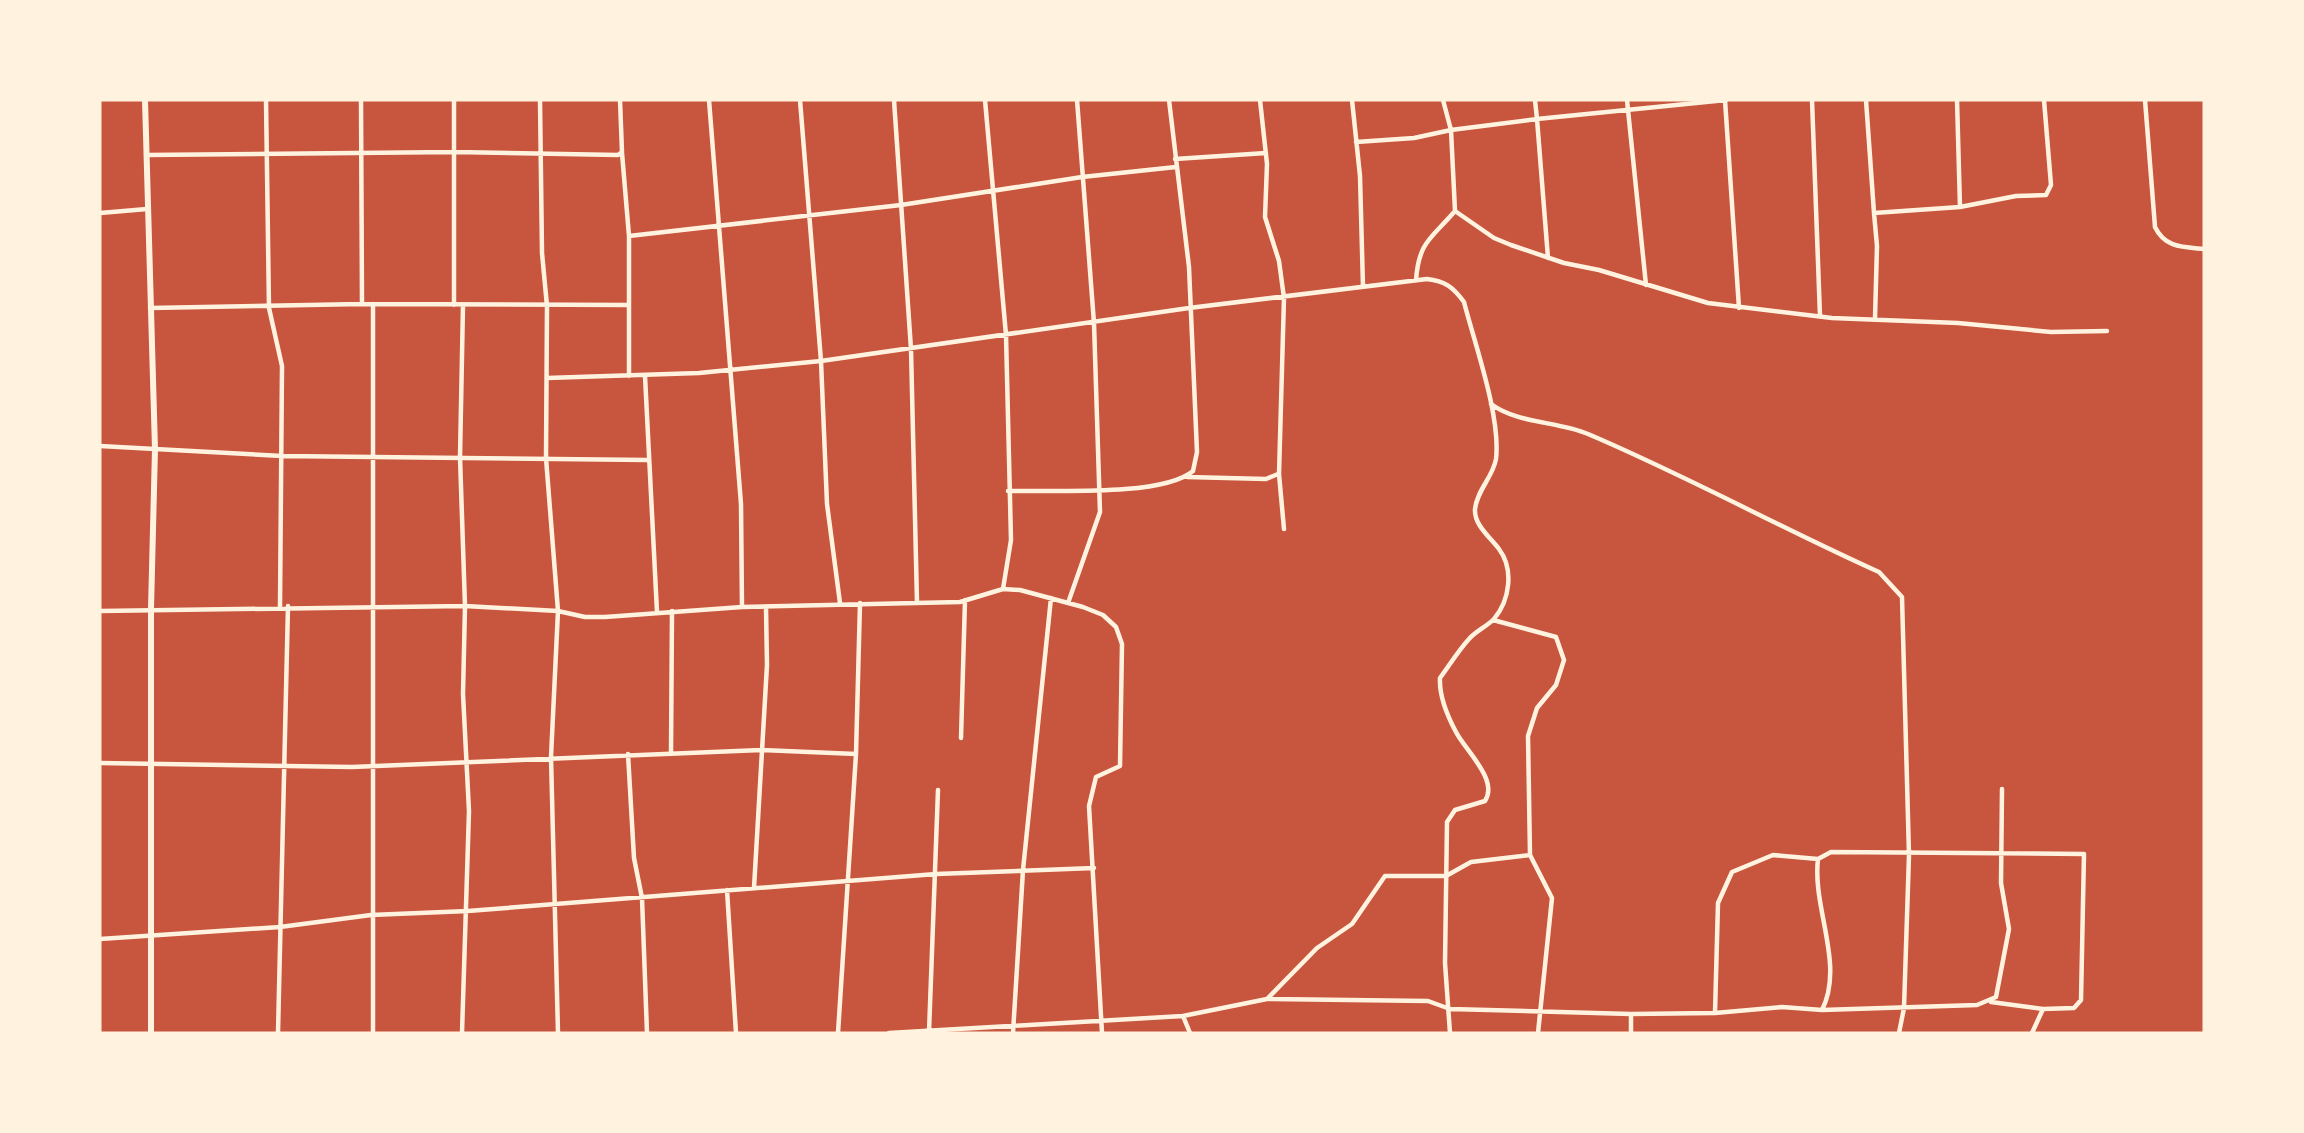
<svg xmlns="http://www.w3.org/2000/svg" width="2304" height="1133" viewBox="0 0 2304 1133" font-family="Rubik,sans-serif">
<rect width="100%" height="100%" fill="#c8553d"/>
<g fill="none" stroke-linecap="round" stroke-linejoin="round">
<path stroke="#fff3e0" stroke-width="4.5" d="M266 100 269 308 282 366 280 607
M361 100 362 304
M454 100V305
M540 100 542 253 547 306 546 458 558 611 551 757 558 1033
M709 100 741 504 742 607
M800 100 821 361 827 504 840 603
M894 100 911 349 917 602
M985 100 1006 335 1011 540 1003 589
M1260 100 1267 164 1265 217 1279 261 1284 298 1279 474 1284 529
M1352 100 1360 176 1363 287
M1443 100 1451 130 1537 119 1548 258
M1535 100 1537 119 1726 100
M1627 100 1646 285
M1725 100 1739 308
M1812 100 1820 316
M1866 100 1874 213 1960 207 2016 196 2046 195 2051 185 2044 100
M1957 100 1960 207
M2145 100 2155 227C2165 248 2183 247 2204 249
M1356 142 1414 138 1451 130 1455 211C1431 239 1419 241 1416 280
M622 153 629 236V376
M146 155 455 152 618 155 622 152 620 100
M1175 159 1266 153
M1455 211 1494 238 1511 245 1564 263 1599 270 1708 303 1832 318 1958 323 2051 332 2107 331
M100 213 147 209
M1874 213 1877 246 1875 319
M629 236 901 205 1082 177 1176 167
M150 308 362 304 629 305
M645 376 657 612
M547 378 699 373 821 361 1189 308 1427 279C1445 281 1453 287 1464 302 1475 345 1501 417 1496 459 1493 477 1477 490 1475 509 1474 525 1490 537 1499 549 1514 569 1510 600 1494 619 1486 627 1476 631 1469 639 1458 651 1449 666 1440 678 1439 696 1448 717 1456 732 1465 750 1499 780 1485 801L1455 810 1447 822 1445 963 1450 1033
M1491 404C1518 424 1558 421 1588 434 1687 476 1781 528 1879 572L1902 597 1909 855 1904 1008 1899 1033
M100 446 282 456 647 460
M1187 477 1266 479 1278 474
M1008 491C1050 490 1163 497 1193 471L1197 452 1189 267 1169 100
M1068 603 1100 512 1094 323 1077 100
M100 611 465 606 558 611 585 617H605L742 607 960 602 1003 589 1020 590 1083 607 1103 615 1116 627 1122 644 1120 766 1096 777 1089 806 1102 1033
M961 738 965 600
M671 753 672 611
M628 754 634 858 642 898 647 1033
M100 763 352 767 761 750 856 754
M1530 855 1552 898 1538 1033
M754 888 767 665 766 608
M727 890 736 1033
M100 939 280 927 371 915 468 911 936 874 1094 868
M1267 999 1428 1001 1450 1009 1631 1014 1715 1013 1782 1007 1822 1010C1845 964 1812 908 1818 859L1831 852 2084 854 2081 1000 2074 1008 2043 1009 1991 1002
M1822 1010 1977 1005 1996 997 2009 929 2001 883 2002 789
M1715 1013 1718 903 1732 872 1773 855 1818 859
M1631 1014V1033
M1183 1016 1190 1033
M929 1032 938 790
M278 1033 288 606
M373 1033V304
M462 1033 469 811 463 694 465 606 460 457 463 305
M838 1033 856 754 860 603
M889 1033 1183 1016 1267 999 1317 948 1352 924 1385 876H1446L1471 862 1530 855 1528 736 1537 708 1556 685 1564 660 1556 637 1493 620
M1013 1033 1023 870 1051 598
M2032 1033 2043 1009"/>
<path stroke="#fff3e0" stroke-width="6" d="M145 100 155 449 151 609V1033"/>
</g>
<rect width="2304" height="1133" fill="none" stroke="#fff3e0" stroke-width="203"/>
</svg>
